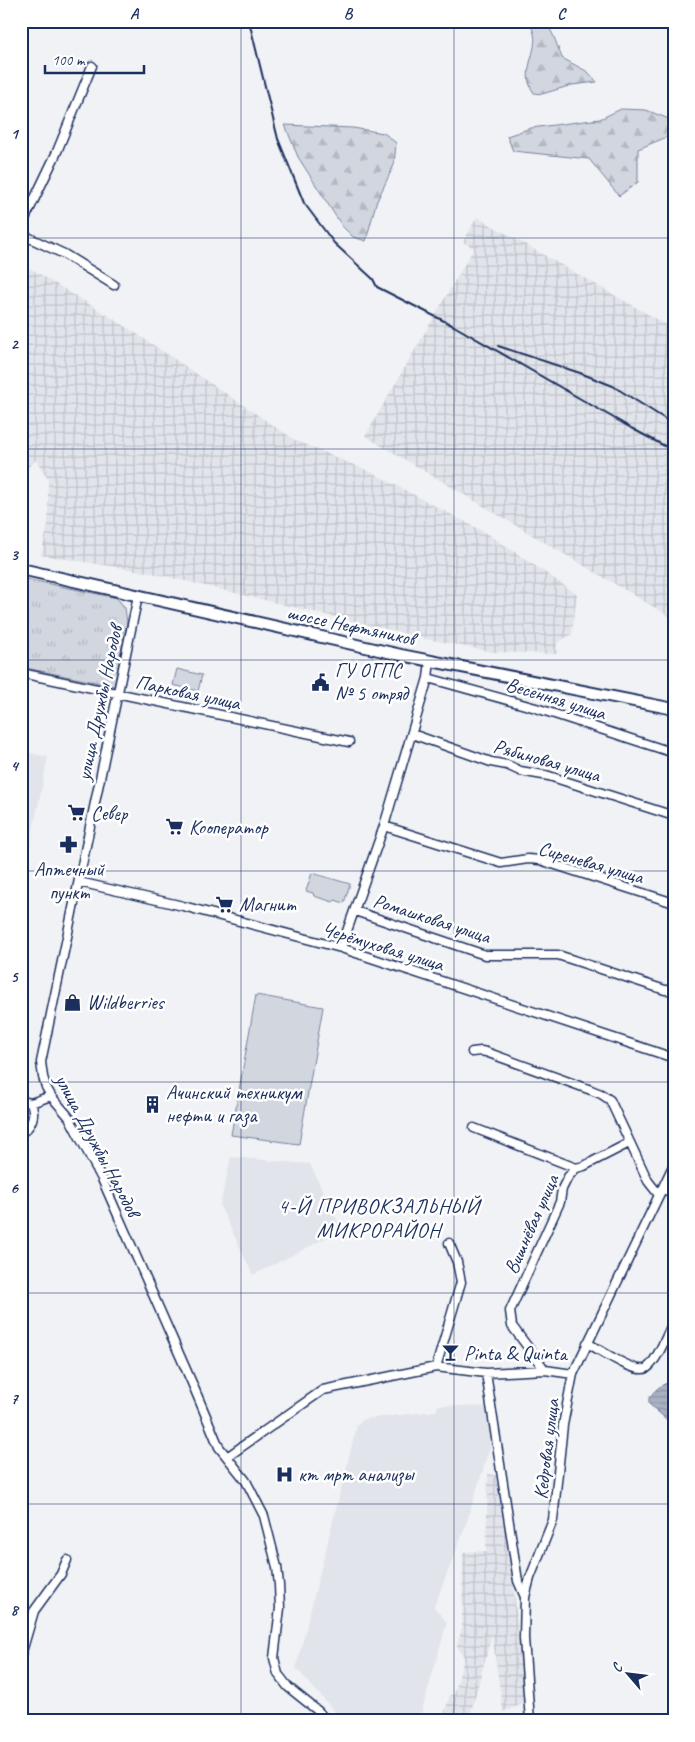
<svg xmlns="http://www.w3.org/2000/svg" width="695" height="1742" viewBox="0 0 695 1742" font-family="Caveat,sans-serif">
<defs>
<pattern id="industrial-grid" width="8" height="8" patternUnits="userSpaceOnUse" patternTransform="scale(1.25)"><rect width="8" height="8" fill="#e1e4ea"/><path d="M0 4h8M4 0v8" fill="none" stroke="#c0c4cb"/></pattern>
<pattern id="forest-firs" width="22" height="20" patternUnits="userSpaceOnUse" patternTransform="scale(1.25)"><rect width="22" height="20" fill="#d2d6df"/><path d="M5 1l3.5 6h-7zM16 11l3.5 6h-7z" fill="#b4b8c2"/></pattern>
<pattern id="park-tufts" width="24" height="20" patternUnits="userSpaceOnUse" patternTransform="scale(1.25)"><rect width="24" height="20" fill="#d2d6df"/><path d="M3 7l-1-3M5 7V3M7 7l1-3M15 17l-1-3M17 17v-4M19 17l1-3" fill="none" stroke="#b4b8c2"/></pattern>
<pattern id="water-rules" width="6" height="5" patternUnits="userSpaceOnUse" patternTransform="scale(1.25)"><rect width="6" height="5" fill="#a8b0c2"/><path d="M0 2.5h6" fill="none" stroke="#8890a1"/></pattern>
</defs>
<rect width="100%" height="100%" fill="#f1f2f5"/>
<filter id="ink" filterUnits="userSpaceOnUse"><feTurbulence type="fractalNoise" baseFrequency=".02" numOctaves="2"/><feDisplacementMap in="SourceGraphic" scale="10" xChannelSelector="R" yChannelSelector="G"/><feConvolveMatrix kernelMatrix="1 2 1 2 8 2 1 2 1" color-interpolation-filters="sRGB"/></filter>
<g filter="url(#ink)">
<path fill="#e1e4ea" d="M21 751 48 757 26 865 21 864Z
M231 1157 310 1164 342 1230 253 1275 220 1206Z
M438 1405 489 1407 491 1444 464 1530 434 1607 447 1622 419 1721H343L296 1668 357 1425 364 1419 436 1411Z"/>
<path fill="url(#industrial-grid)" d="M477 217 674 329V619L365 436 474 248 463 242Z
M21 263 122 324 295 440 371 472 488 534 577 594 572 634 557 643V654L492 652 427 639 147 572 41 555 48 524V479L36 460 28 468H21Z
M488 1474 499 1476 514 1591 525 1703 503 1712 492 1634 471 1712 467 1721H442L450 1695H454L464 1657 457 1646 462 1628 463 1552 486 1551Z"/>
<path fill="url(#forest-firs)" stroke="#76829e" d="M518 21H546L554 37 562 58 588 72 597 82 572 85 542 94 534 93C517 69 544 48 531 26Z
M621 109 646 110 674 121V134L638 149V182L619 196 589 159 513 151 507 136 531 128 600 119Z
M285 125 353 128 384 133 396 143 394 165 376 203 366 241 353 237 342 226 298 157Z"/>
<path fill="url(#park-tufts)" stroke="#76829e" d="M21 578 117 598 125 608 127 622 114 686 21 667Z"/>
<path fill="#d2d6df" stroke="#76829e" d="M177 669 202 675 198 691 173 685Z
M312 873 350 884 344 903 335 900 333 902 314 896 313 893 306 891Z
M256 995 323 1007 299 1144 231 1135Z"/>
<path fill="url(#water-rules)" stroke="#707c9a" d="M667 1383 674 1392 673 1425 649 1404V1398C654 1391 659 1386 667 1383Z"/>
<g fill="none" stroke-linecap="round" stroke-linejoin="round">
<defs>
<path id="minor" d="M21 227 56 154 92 66
M21 234 64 254 114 285
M138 596 41 1062 43 1077 46 1087 51 1096 69 1117 102 1179 192 1383 219 1447 246 1481 264 1516 277 1567 279 1585 280 1608 274 1658 278 1674 288 1687 318 1711 326 1721
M21 673 349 742
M428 678 536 708 674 753
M412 734 491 762 507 765 520 771 549 776 674 816
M384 826 501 863 528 859 540 860 674 903
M79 882 183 906 341 948 674 1058
M355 911 485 955H558L665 990H674
M341 948 384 826 428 678 430 660
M472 1052 481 1051 486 1052 591 1090 601 1094 610 1100 648 1181 659 1195
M21 1101 31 1103 51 1096
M474 1128 576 1168
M21 1133C32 1126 36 1115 31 1103
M662 1189 674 1193
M587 1343C599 1349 636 1375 647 1368 658 1360 668 1332 674 1320
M436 1367 461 1282 457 1262 449 1243
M545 1370 512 1326 510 1311 560 1202 562 1189 568 1177 576 1168 584 1166 629 1143
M486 1373 518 1581 525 1597
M227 1457 323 1390 436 1367 486 1373 545 1370 573 1374
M21 1655 34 1611 61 1574 67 1560
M530 1721 524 1638 525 1597 530 1578 553 1520 563 1425 573 1374 674 1164"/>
<path id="major" d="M21 569 401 655 674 709"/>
</defs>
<use href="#minor" stroke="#1b2f5e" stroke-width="11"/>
<use href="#major" stroke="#1b2f5e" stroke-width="14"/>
<use href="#minor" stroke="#fff" stroke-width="8"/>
<use href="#major" stroke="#fff" stroke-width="10"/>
<path stroke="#1b2f5e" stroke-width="2" d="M249 21 278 139 304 203 334 243 373 279 377 287 454 326 631 428 674 451
M498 346 580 373 613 386 673 424"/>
</g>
</g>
<path fill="none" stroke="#1b2f5e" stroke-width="1" stroke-opacity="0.55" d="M241 21V1721M454 21V1721M21 238H674M21 449H674M21 660H674M21 871H674M21 1082H674M21 1293H674M21 1504H674"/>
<defs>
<symbol id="civic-bare" viewBox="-9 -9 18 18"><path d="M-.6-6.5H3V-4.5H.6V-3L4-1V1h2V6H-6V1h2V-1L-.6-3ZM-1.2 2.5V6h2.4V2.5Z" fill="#1b2f5e" stroke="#fff" stroke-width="2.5" paint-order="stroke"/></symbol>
<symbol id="supermarket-bare" viewBox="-9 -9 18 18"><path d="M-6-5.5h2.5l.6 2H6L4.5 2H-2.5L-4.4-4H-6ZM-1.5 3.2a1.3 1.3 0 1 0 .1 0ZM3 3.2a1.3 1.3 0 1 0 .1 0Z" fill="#1b2f5e" stroke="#fff" stroke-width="2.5" paint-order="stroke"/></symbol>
<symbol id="pharmacy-bare" viewBox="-9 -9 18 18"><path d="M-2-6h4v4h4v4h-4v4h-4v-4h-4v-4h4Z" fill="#1b2f5e" stroke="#fff" stroke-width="2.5" paint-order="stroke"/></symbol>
<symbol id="shop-bare" viewBox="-9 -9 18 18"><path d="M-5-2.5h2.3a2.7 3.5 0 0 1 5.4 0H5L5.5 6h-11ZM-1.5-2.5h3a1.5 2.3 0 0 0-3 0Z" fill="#1b2f5e" stroke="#fff" stroke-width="2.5" paint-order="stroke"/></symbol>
<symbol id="building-bare" viewBox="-9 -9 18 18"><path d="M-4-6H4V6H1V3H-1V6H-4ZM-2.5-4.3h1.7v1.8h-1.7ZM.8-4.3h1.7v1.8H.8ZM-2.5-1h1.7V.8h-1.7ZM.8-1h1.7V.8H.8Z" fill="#1b2f5e" stroke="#fff" stroke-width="2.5" paint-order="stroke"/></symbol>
<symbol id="bar-bare" viewBox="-9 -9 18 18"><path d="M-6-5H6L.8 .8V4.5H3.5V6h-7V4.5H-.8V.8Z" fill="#1b2f5e" stroke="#fff" stroke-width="2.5" paint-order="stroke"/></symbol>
<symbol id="hospital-bare" viewBox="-9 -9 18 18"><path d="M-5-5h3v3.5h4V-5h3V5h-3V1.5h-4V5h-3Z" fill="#1b2f5e" stroke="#fff" stroke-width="2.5" paint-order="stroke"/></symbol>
</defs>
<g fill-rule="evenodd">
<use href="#civic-bare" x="308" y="670" width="25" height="25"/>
<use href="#supermarket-bare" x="64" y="800" width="25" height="25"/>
<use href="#supermarket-bare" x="162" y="814" width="25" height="25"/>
<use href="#pharmacy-bare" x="56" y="832" width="25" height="25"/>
<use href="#supermarket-bare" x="212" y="892" width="25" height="25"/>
<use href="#shop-bare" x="60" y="990" width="25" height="25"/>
<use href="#building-bare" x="140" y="1092" width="25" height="25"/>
<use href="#bar-bare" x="438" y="1340" width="25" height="25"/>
<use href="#hospital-bare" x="272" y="1462" width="25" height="25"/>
</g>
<g text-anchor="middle" stroke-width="5" stroke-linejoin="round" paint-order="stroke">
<g font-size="20" fill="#1b2f5e" stroke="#fff">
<text transform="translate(351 625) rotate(12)" y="7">шоссе Нефтяников</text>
<text transform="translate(188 692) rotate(12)" y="7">Парковая улица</text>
<text transform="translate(556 698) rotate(17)" y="7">Весенняя улица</text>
<text transform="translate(99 703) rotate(-78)" y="7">улица Дружбы Народов</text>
<text transform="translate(547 760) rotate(16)" y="7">Рябиновая улица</text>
<text transform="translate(591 862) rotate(16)" y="7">Сиреневая улица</text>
<text transform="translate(432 918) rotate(18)" y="7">Ромашковая улица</text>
<text transform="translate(383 946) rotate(17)" y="7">Черёмуховая улица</text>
<text transform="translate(98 1145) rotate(62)" y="7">улица Дружбы Народов</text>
<text transform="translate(531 1224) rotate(-66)" y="7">Вишнёвая улица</text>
<text transform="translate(546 1449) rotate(-83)" y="7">Кедровая улица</text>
</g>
<g font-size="20" fill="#1b2f5e" stroke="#fff" text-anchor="start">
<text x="335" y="677">ГУ ОГПС<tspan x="335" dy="23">№ 5 отряд</tspan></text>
<text x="91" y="820">Север</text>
<text x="189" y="834">Кооператор</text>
<text x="69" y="876" text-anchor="middle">Аптечный<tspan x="69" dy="23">пункт</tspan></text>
<text x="239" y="911">Магнит</text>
<text x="87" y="1009">Wildberries</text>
<text x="166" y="1099">Ачинский техникум<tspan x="166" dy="23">нефти и газа</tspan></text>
<text x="464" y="1360">Pinta &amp; Quinta</text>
<text x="298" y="1481">кт мрт анализы</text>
</g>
<g font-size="21" letter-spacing="1" fill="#1b2f5e" stroke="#fff">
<text x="379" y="1213">4-Й ПРИВОКЗАЛЬНЫЙ<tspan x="379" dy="24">МИКРОРАЙОН</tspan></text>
</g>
</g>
<rect width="695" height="1742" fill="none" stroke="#fff" stroke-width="55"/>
<g transform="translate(628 1674) rotate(298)" stroke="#ffffff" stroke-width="4" paint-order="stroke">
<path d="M0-4L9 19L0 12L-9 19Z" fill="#1b2f5e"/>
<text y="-8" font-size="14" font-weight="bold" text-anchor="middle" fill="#1b2f5e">С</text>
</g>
<path d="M45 65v8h99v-8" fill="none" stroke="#1b2f5e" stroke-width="2.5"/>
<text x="52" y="65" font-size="15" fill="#1b2f5e" stroke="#ffffff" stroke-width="4" paint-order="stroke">100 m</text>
<rect x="28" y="28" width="640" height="1686" fill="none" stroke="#1b2f5e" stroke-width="2"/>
<g font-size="16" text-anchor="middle" font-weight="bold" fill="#1b2f5e">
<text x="134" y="19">A</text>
<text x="348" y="19">B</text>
<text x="561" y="19">C</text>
<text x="14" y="139">1</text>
<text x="14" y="349">2</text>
<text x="14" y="560">3</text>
<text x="14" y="771">4</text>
<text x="14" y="982">5</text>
<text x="14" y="1193">6</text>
<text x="14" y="1404">7</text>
<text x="14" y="1615">8</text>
</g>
</svg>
